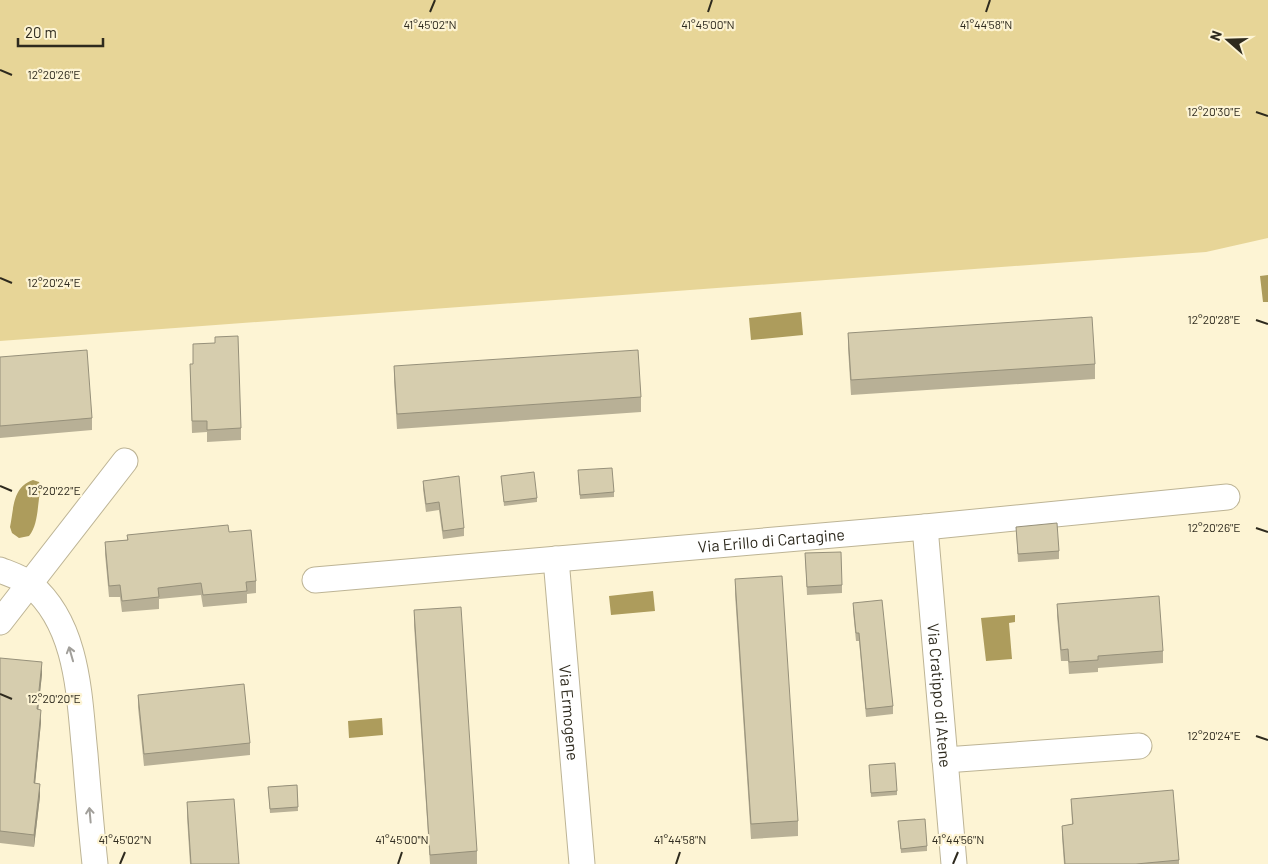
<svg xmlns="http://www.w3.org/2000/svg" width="1268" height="864" viewBox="0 0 1268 864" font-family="Barlow,sans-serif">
<rect width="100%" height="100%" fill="#fdf4d4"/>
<path fill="#e7d597" d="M0 0H1268V238L1206 252 0 341Z"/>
<path fill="#ad9c5c" d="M1268 275V302H1263L1260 276Z
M801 312 803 335 751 340 749 318Z
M33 480 39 482 41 488C37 503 39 524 29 536L19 538 12 533 10 527C14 509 12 487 33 480Z
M653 591 655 611 611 615 609 596Z
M1015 615V622L1009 623 1012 659 986 661 981 618Z
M382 718 383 735 349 738 348 721Z"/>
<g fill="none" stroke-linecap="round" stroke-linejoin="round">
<defs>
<g id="street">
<path id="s1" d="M925 527 954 864"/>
<path id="s2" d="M556 559 582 864"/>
<path d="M0 570C10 574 23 578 31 585 79 626 79 697 85 754 88 791 91 827 95 864"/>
<path id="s3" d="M315 580 925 527 1227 497"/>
<path d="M0 622 125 461"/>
<path d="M945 760 1139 746"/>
</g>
</defs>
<use href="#street" stroke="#bdb495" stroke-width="27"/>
<use href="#street" stroke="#fff" stroke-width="25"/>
</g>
<path fill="#b8b096" d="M848 333 1095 364V379L851 395 848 348Z
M193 344 241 428V440L207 442V432L192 433 190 364H193Z
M0 357 92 418V430L0 438Z
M394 366 641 397V412L397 429 394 381Z
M578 474 614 492V497L580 499Z
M501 476 537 498V502L504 506Z
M423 481 464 528V536L443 539 439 510 426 512 423 489Z
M1016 527 1059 551V559L1018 562Z
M229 532 256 581V593L247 594V603L203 607 201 595 159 599V609L122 612 120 597H109L105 554V542L127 540V535Z
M805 553 842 585V593L807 595Z
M735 579 798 821V836L751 839 735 594Z
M853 603 893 706V714L866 717 859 641H856L853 611Z
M1057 604 1163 651V663L1098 668V672L1069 674 1068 661H1061L1057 616Z
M414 610 477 851V864H430L414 625Z
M0 658 42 674 38 710 41 722 35 783 40 796 34 847 0 843Z
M138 695 250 743V755L144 766 138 707Z
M869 765 897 791V795L871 797Z
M297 785 298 811 270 813 268 787Z
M1071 799 1179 860V864H1064L1062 837V826L1072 824Z
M187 802 239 864H190L187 817Z
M898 821 927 846V851L901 853Z"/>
<path fill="#96907a" d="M42 662V674L37 721V709Z
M41 710V722L34 795V783Z
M40 784V796L34 847V835Z"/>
<path fill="#d6cdae" stroke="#96907a" d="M1092 317 1095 364 851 380 848 333Z
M238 336 241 428 207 430V421H192L190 364H193V344L215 343V337Z
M87 350 92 418 0 426V357Z
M638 350 641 397 397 414 394 366Z
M612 468 614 492 580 495 578 470Z
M534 472 537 498 504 502 501 476Z
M459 476 464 528 443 531 439 502 426 504 423 481Z
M1057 523 1059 551 1018 554 1016 527Z
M228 525 229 532 251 530 256 581 246 582 247 591 203 595 201 583 158 588 159 597 122 601 120 585 109 586 105 542 128 540 127 535Z
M841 552 842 585 807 587 805 553Z
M782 576 798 821 751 824 735 579Z
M1159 596 1163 651 1098 656V660L1069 662 1068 649 1061 650 1057 604Z
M882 600 893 706 866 709 859 633H856L853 603Z
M461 607 477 851 430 855 414 610Z
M0 658 42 662 37 709 41 710 34 783 40 784 34 835 0 831Z
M244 684 250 743 144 754 138 695Z
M895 763 897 791 871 793 869 765Z
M297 785 298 807 270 809 268 787Z
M1173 790 1179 860 1136 864H1065L1062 826 1073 824 1071 799Z
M234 799 239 864H191L187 802Z
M925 819 927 846 901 849 898 821Z"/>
<defs><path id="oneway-shaft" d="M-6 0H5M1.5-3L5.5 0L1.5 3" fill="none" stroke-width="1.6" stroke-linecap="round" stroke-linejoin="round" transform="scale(1.25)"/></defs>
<g stroke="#a19f9a">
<use href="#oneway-shaft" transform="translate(71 654) rotate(-106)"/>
<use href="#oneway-shaft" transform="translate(90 815) rotate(-95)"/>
</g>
<path fill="none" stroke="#2e2a1e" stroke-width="2" d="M430 12 435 0M708 12 712 0M986 12 990 0M0 70 12 75M1256 112 1268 116M0 278 12 283M1256 320 1268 324M0 486 12 491M1256 528 1268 532M0 694 12 699M1256 736 1268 740M120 864 125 852M398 864 402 852M676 864 680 852M953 864 958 852"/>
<g text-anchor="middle" stroke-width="4.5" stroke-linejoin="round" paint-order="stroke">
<g font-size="16" fill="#2e2a1e" stroke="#fdf4d4">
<text dy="6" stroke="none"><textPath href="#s3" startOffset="458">Via Erillo di Cartagine</textPath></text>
<text dy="6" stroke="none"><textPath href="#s1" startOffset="169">Via Cratippo di Atene</textPath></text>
<text dy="6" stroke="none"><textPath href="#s2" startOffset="154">Via Ermogene</textPath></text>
</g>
</g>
<g font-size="12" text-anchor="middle" fill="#2e2a1e" stroke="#fdf4d4" stroke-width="4.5" stroke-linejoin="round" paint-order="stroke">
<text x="430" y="29">41°45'02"N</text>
<text x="708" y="29">41°45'00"N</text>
<text x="986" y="29">41°44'58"N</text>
<text x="54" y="79">12°20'26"E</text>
<text x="1214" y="116">12°20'30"E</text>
<text x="54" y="287">12°20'24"E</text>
<text x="1214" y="324">12°20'28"E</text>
<text x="54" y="495">12°20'22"E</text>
<text x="1214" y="532">12°20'26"E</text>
<text x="54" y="703">12°20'20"E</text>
<text x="1214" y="740">12°20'24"E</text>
<text x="125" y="844">41°45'02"N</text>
<text x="402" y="844">41°45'00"N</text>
<text x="680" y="844">41°44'58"N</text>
<text x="958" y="844">41°44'56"N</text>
</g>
<g transform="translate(1228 40) rotate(290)" stroke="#fdf4d4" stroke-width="4" paint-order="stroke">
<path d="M0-4L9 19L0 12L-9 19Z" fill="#2e2a1e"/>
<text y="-8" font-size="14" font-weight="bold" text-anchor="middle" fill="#2e2a1e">N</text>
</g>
<path d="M18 38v8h85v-8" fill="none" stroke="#2e2a1e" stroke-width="2.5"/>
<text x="25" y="38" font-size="15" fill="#2e2a1e" stroke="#fdf4d4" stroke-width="4" paint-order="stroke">20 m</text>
</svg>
